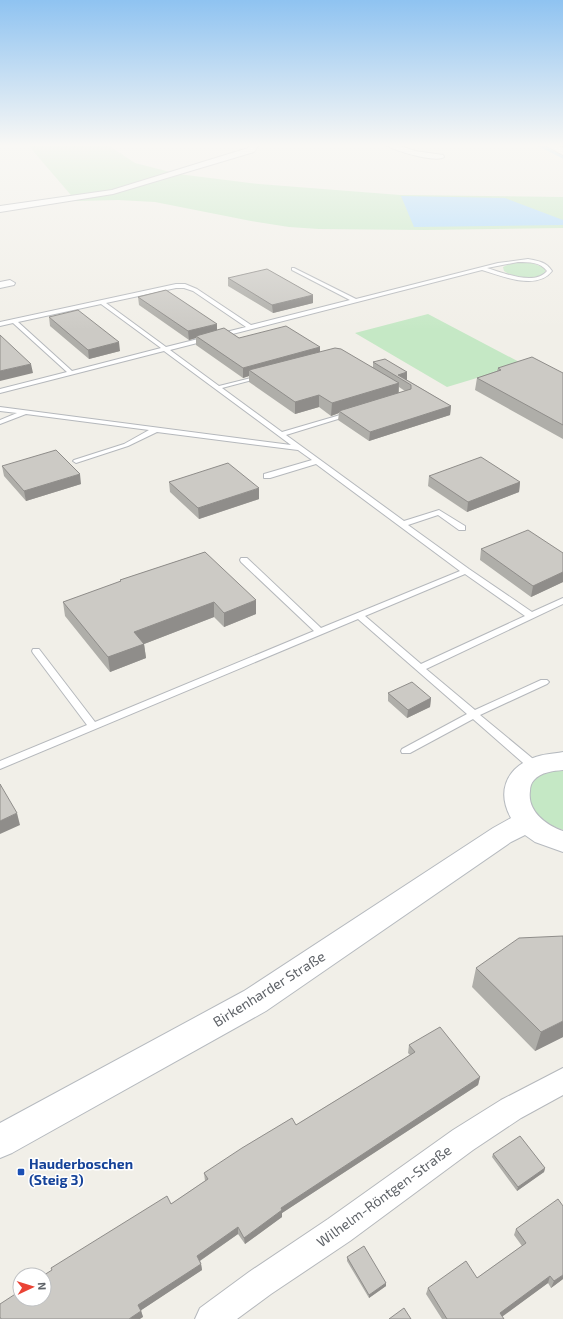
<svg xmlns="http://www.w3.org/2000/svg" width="563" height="1319" viewBox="0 0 563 1319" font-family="'Exo 2',sans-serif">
<rect width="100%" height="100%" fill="#f1efe8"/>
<path fill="#c5e8c5" d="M28 145H108L135 163 178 174 259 184 400 195 563 197V228L425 230 319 229 289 227 251 221 155 202 118 200 76 201Z
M514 262 532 263 545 268V273C535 281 514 278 504 271L503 267Z
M428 314 523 364 447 387 355 333Z
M557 770 563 771V830L548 824 537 816 530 806V786L535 778 545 773Z"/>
<path fill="#aadaff" d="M401 196 505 198 563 220V225L414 227Z"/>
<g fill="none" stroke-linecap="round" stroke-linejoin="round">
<path stroke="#aadaff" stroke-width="3" d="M539 145 563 157"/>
<defs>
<path id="lane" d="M528 259C539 261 546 262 552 271 537 291 502 276 482 270L170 350 219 386 263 375V377L222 388 282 432 347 413H351V415L286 435 404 521 439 510 465 526V530H459L438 515 408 525 469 569 532 612 563 598V604L426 669 475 710 541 680H547L549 682 547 684 480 715 538 763 539 766 538 769H530L473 719 410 753H402L401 751 402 749 467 714 358 619 0 769V761L87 725 33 653 32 651 33 649H39L95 722 314 631 241 562 240 560 241 558H247L321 628 460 571 316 464 270 478H264V474L312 460 298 450 157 432 128 446 76 463 73 461 74 460 124 444 149 430 26 414 0 424V420L17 413 0 411V407L291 445 164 351 0 393V389L67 372 13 323 0 326V322L176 284H185L197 289 251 325 350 300 292 270V268H294L356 299 498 263ZM518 262C530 262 540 262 547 271 535 286 503 273 487 268ZM176 288H184L193 291 246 327 166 347 106 303ZM101 304 161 348 72 371 18 322ZM465 574 525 616 421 664 365 616Z"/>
<path id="street" d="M251 145H259L254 152 113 194 0 212V206L112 190 248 148Z
M386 145H398L415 151 443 155 444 157C437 163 394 151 386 145Z
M10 280 15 283 14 285 0 288V282Z
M563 1068V1095L521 1118 473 1150 350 1241 271 1294 237 1319H195L200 1308 249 1272 328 1219 453 1130 501 1100Z"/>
<path id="secondary" d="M545 145H556L563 148V155Z
M563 752V770C553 771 541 772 534 780 531 783 530 787 530 791 527 811 546 825 563 831V852L535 842 525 835 511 842 266 1011 12 1153 0 1158V1123L244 991 493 828 511 818C497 793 505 769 533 758 542 754 553 754 563 752Z"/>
</defs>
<use href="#lane" stroke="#b5b8bc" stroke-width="2"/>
<use href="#street" stroke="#b5b8bc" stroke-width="2"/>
<use href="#secondary" stroke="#b6babf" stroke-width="2"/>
<use href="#lane" fill="#fff" fill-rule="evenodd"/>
<use href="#street" fill="#fff" fill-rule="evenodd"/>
<use href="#secondary" fill="#fff" fill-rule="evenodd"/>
</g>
<path fill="#afaea9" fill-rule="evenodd" d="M228 278 313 303 273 313 228 286Z
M138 297 217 330 239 338 320 347V352L373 367V362L407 372V380L451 406 450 415 369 441 338 420 339 413 331 416 319 407 295 414 249 382V376L243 378 196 345V338L189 340 139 305ZM399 387 405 391 399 393Z
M49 317 120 351 89 359 50 326Z
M498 368 563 373V439L475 390 477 378 497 371Z
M2 466 81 484 26 501 4 476Z
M429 476 520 482 519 492 467 512 428 486Z
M169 482 259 499 199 519 170 492Z
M481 549 563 553V582L531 597 480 560Z
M205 552 256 614 224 627 214 617 144 644 146 658 110 672 65 616 63 602 120 582V580Z
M388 693 431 698 430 707 407 718 388 701Z
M476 968 563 1037 535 1051 472 987Z
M409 1045 480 1077 478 1085 282 1213V1217L245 1244 238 1234 200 1261 201 1264 202 1270 141 1310 143 1317 1 1319 205 1181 204 1173 296 1125 410 1055 408 1053Z
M493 1154 545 1168 544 1172 517 1191 492 1157Z
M516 1229 563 1279 551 1288 548 1283 502 1316 504 1319H442L426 1294 428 1288 477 1278 522 1246 514 1235Z
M347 1257 386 1283V1286L369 1298 347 1261Z"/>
<path fill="#8f8d8a" d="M313 295V303L273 313 272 305Z
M217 324V333L196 336V338L189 340 188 331Z
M119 342 120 351 89 359 88 350Z
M320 347V356L249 370V376L243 378V368Z
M31 364 33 373 0 381V371Z
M407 372V381L398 375Z
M399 383 398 396 339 411V413L331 416 332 403Z
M319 395V407L295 414V402Z
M451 406 450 415 369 441 370 432Z
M80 474 81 484 26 501 24 491Z
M520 482 519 492 467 512 468 502Z
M259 488V499L199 519 198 508Z
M563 572V582L531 597 533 586Z
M256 600V614L224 627V613Z
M214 602V617L144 644 146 658 110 672 108 657 134 632Z
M431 698 430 707 407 718 408 710Z
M17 813 20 825 0 834V821Z
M563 1021V1037L535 1051 541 1032Z
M480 1077 478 1085 282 1213V1217L245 1244 244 1238 281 1208Z
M545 1168 544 1172 517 1191 518 1187Z
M238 1227V1234L198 1262 197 1256Z
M201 1264 202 1270 140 1311 138 1305Z
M563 1275V1279L551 1288 554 1281Z
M550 1276 548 1283 499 1319 500 1313Z
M386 1283V1286L369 1298V1295Z
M141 1311 143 1317 140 1319H129Z"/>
<path fill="#cccac5" stroke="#8f8d8a" d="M267 269 313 295 272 305 228 278Z
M166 290 217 324 188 331 138 297Z
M78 310 119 342 88 350 49 317Z
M286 326 320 347 243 368 196 336 224 328 239 338Z
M0 335 31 364 0 371Z
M335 348 341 349 399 383 332 403 319 395 295 402 249 370Z
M532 357 563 373V425L477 378 501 370 498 368Z
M385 359 407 372 398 375 451 406 370 432 339 411 411 389V385L373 362Z
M56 450 80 474 24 491 2 466Z
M481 457 520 482 468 502 429 476Z
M228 463 259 488 198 508 169 482Z
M528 530 563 553V572L533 586 481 549Z
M205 552 256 600 224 613 214 602 134 632 144 644 108 657 63 602 121 581 120 580Z
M412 682 431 698 408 710 388 693Z
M0 784 17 813 0 821Z
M563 936V1021L541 1032 476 968 519 938Z
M440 1027 480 1077 281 1208 282 1210 244 1238 238 1227 197 1256 201 1264 138 1305 141 1311 129 1319H1L0 1317V1304L20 1291V1299H44V1275L52 1270 51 1268 167 1196 171 1204 208 1179 204 1173 242 1148 292 1118 296 1125 415 1052 409 1045Z
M520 1136 545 1168 518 1187 493 1154Z
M558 1199 563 1206V1275L554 1281 550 1276 500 1313 504 1319H447L428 1288 466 1261 477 1278 526 1243 516 1229Z
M364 1246 386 1283 369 1295 347 1257Z
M404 1308 411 1319H389Z"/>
<linearGradient id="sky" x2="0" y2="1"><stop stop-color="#8fc3f1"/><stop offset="0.44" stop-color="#f9f8f5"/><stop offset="1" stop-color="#f9f8f5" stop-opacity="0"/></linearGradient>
<rect width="563" height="330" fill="url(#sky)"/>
<rect fill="#1a4fb4" stroke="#fff" stroke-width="1.5" x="17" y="1168" width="8" height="8" rx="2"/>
<g text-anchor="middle" stroke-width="3" stroke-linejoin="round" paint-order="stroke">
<g font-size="14" fill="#5f6368" stroke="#fff">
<text transform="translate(269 989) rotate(-32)" y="5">Birkenharder Straße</text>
<text transform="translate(384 1196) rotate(-36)" y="5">Wilhelm-Röntgen-Straße</text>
</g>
<g font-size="14" font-weight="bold" fill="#164399" stroke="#fff" text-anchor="start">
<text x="29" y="1169">Hauderboschen<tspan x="29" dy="16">(Steig 3)</tspan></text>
</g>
</g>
<g transform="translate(32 1287) rotate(86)"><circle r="19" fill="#ffffff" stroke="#bfc1c3"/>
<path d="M0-3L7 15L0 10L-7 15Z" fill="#ea4335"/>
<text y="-6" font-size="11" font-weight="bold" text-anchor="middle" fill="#5f6368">N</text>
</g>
</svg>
